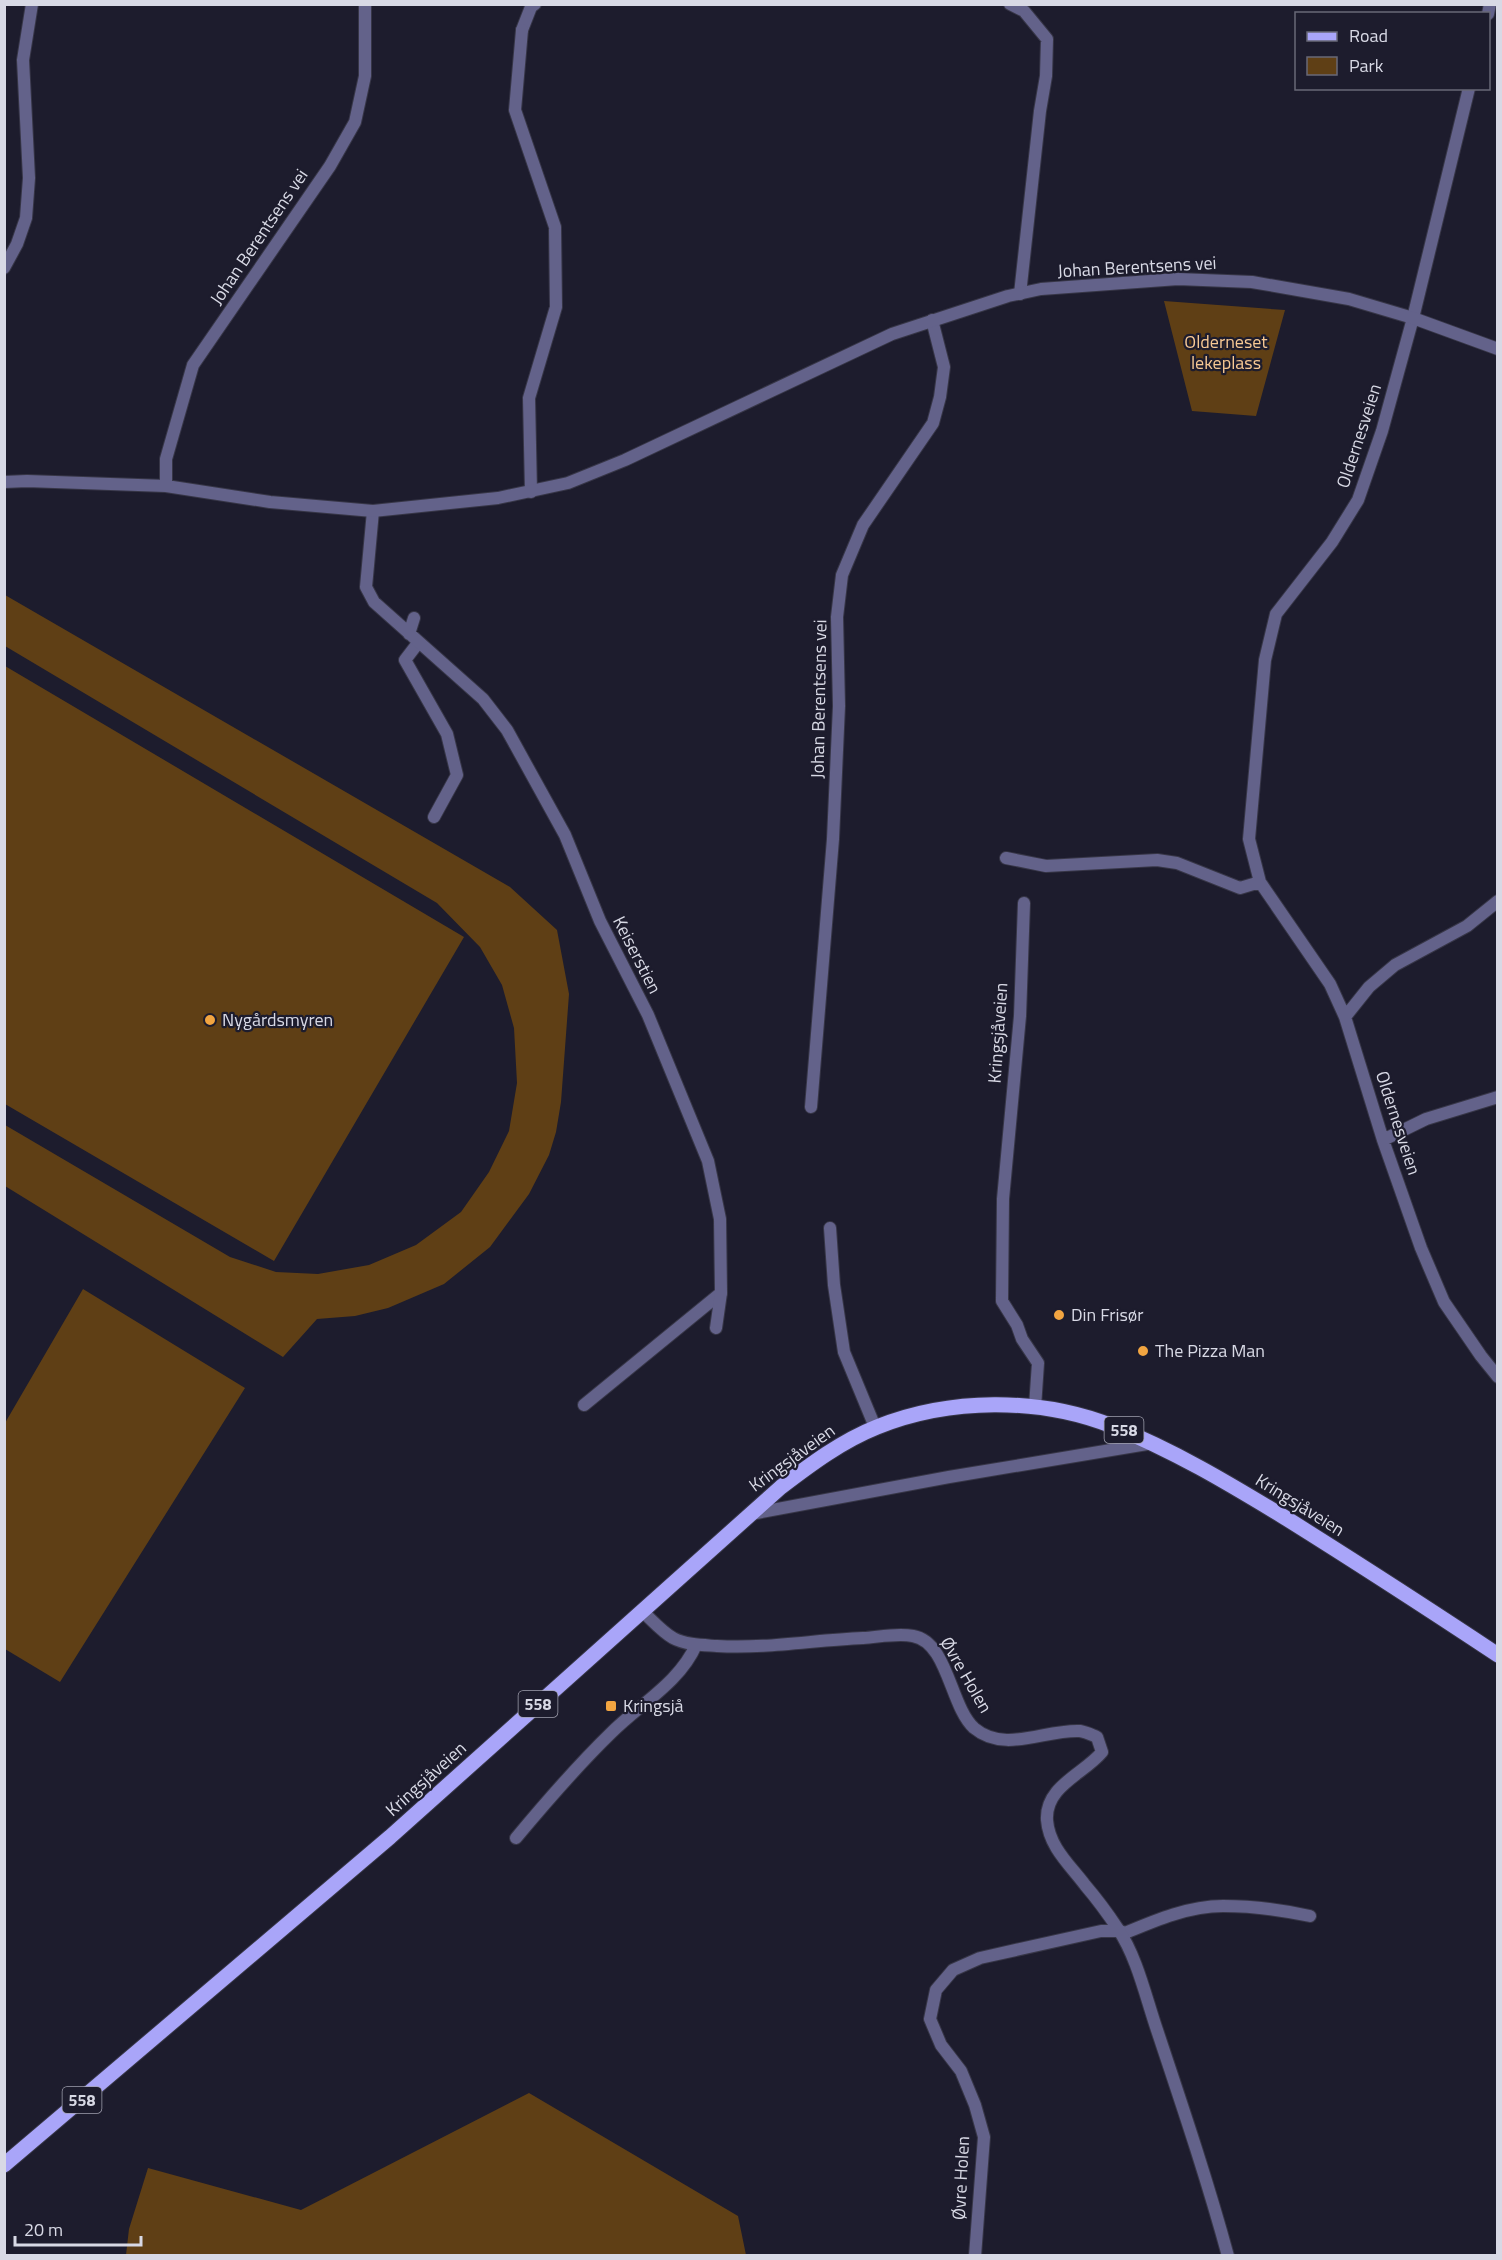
<svg xmlns="http://www.w3.org/2000/svg" width="1502" height="2260" viewBox="0 0 1502 2260" font-family="'Titillium Web',sans-serif">
<rect width="100%" height="100%" fill="#1d1c2d"/>
<path fill="#5f3f15" d="M1164 301 1285 310 1256 416 1192 411Z
M5 595 510 887 557 930 569 994 561 1102 556 1132 549 1155 529 1194 490 1247 444 1284 388 1308 355 1316 317 1319 283 1357 5 1186V1125L230 1257 276 1272 318 1274 369 1265 416 1245 461 1212 489 1172 509 1131 517 1083 514 1028 502 985 480 947 437 903 5 646Z
M5 666 464 937 274 1261 5 1104Z
M83 1289 245 1388 60 1682 5 1649V1423Z
M529 2093 738 2216 746 2255H126L129 2229 148 2168 301 2210Z"/>
<g fill="none" stroke-linecap="round" stroke-linejoin="round">
<defs>
<path id="service" d="M522 30 531 7 535 4
M418 643 405 660 447 734 457 775 434 817
M830 1228 834 1285 844 1352 875 1427
M584 1405 721 1293
M751 1514 949 1477 1153 1443
M516 1838C546 1802 577 1766 611 1733 640 1704 680 1682 696 1645
M1120 1931 1125 1933C1156 1920 1189 1906 1223 1906 1252 1906 1282 1910 1310 1916"/>
<path id="minor" d="M1010 4 1024 11 1047 39 1046 76 1040 111 1020 294
M1488 14 1490 4
M522 30 515 110 555 227 556 307 529 398 531 492
M1469 88 1413 318 1382 431 1358 500 1332 542 1276 614 1265 660 1249 839 1260 882 1330 984 1345 1017 1383 1140 1421 1248 1444 1302 1481 1356 1498 1377
M4 268 17 244 26 218 29 178 23 60 32 4
M373 511 366 587 374 602 483 699 507 730 565 835 600 921 648 1015 708 1161 720 1219 721 1293 716 1328
M409 634 414 618
M1006 858 1046 866 1157 860 1177 863 1240 888 1260 882
M1024 903 1020 1016 1003 1199 1002 1301 1017 1325 1022 1339 1038 1363 1035 1407
M1345 1017 1369 987 1395 965 1467 926 1498 901
M811 1107 833 839 839 706 837 617 842 575 863 525 933 423 940 397 944 367 932 320
M1383 1140 1426 1119 1498 1097
M642 1611C652 1620 661 1631 673 1638 686 1645 703 1645 717 1646 766 1649 814 1640 863 1638 879 1637 897 1633 913 1636 948 1642 950 1706 974 1728 1005 1754 1045 1729 1080 1731 1086 1732 1092 1735 1097 1737L1102 1752C1084 1774 1045 1786 1047 1820 1049 1847 1070 1865 1085 1885 1097 1899 1108 1914 1118 1929 1137 1957 1146 1998 1157 2030 1182 2105 1207 2179 1228 2256
M975 2256 984 2137 975 2105 961 2071 941 2045 930 2019 936 1990 953 1970 980 1958 1101 1931H1120"/>
<path id="tertiary" d="M4 482 27 481 166 486 270 502 373 511 498 498 568 483 625 460 892 334 1008 296 1041 289 1178 279 1252 282 1349 299 1413 318 1498 349
M166 486V459L193 365 330 166 355 122 365 76V4"/>
<path id="primary" d="M4 2165 390 1837 781 1487C811 1464 842 1441 877 1427 949 1398 1039 1397 1112 1426 1173 1450 1228 1483 1284 1517 1356 1562 1427 1608 1498 1655"/>
</defs>
<use href="#service" stroke="#373647" stroke-width="14"/>
<use href="#minor" stroke="#373647" stroke-width="14"/>
<use href="#tertiary" stroke="#373647" stroke-width="14"/>
<use href="#primary" stroke="#373647" stroke-width="17"/>
<use href="#service" stroke="#63628a" stroke-width="12"/>
<use href="#minor" stroke="#63628a" stroke-width="12"/>
<use href="#tertiary" stroke="#63628a" stroke-width="12"/>
<use href="#primary" stroke="#a9a5f9" stroke-width="15"/>
</g>
<g fill="#f2a541" stroke="#1d1c2d" stroke-width="2">
<circle cx="210" cy="1020" r="6"/>
<circle cx="1059" cy="1315" r="6"/>
<circle cx="1143" cy="1351" r="6"/>
<rect x="605" y="1700" width="12" height="12" rx="3"/>
</g>
<g text-anchor="middle" stroke-width="4.5" stroke-linejoin="round" paint-order="stroke">
<g fill="#1d1c2d" stroke="#a0a0ae" stroke-width="1.5">
<rect x="1104.5" y="1417" width="39" height="26" rx="4.5"/>
<rect x="518.5" y="1691" width="39" height="26" rx="4.5"/>
<rect x="62.5" y="2087" width="39" height="26" rx="4.5"/>
</g>
<g font-size="16" font-weight="bold" fill="#d8d9e5">
<text x="1124" y="1436">558</text>
<text x="538" y="1710">558</text>
<text x="82" y="2106">558</text>
</g>
<g font-size="18" fill="#d8d9e5" stroke="#1d1c2d">
<text transform="translate(259 237) rotate(-56)" y="6">Johan Berentsens vei</text>
<text transform="translate(1137 267) rotate(-3)" y="6">Johan Berentsens vei</text>
<text transform="translate(1359 436) rotate(-72)" y="6">Oldernesveien</text>
<text transform="translate(819 699) rotate(-89)" y="6">Johan Berentsens vei</text>
<text transform="translate(637 955) rotate(63)" y="6">Keiserstien</text>
<text transform="translate(998 1033) rotate(-86)" y="6">Kringsjåveien</text>
<text transform="translate(1398 1123) rotate(72)" y="6">Oldernesveien</text>
<text transform="translate(792 1458) rotate(-36)" y="6">Kringsjåveien</text>
<text transform="translate(1300 1505) rotate(32)" y="6">Kringsjåveien</text>
<text transform="translate(966 1675) rotate(60)" y="6">Øvre Holen</text>
<text transform="translate(426 1779) rotate(-42)" y="6">Kringsjåveien</text>
<text transform="translate(961 2178) rotate(-87)" y="6">Øvre Holen</text>
</g>
<g font-size="18" fill="#f8c994" stroke="#1d1c2d">
<text x="1226" y="348">Olderneset<tspan x="1226" dy="21">lekeplass</tspan></text>
</g>
<g font-size="18" fill="#d8d9e5" stroke="#1d1c2d" text-anchor="start">
<text x="222" y="1026">Nygårdsmyren</text>
<text x="1071" y="1321">Din Frisør</text>
<text x="1155" y="1357">The Pizza Man</text>
<text x="623" y="1712">Kringsjå</text>
</g>
</g>
<rect width="1502" height="2260" fill="none" stroke="#d8d9e5" stroke-width="12"/>
<rect x="1295" y="12" width="195" height="78" fill="#1d1c2d" stroke="#686877" stroke-width="1.5"/>
<rect x="1307" y="32" width="30" height="9" fill="#a9a5f9" stroke="#686877" stroke-width="1.5"/>
<text x="1349" y="42" font-size="18" fill="#d8d9e5">Road</text>
<rect x="1307" y="57" width="30" height="18" fill="#5f3f15" stroke="#686877" stroke-width="1.5"/>
<text x="1349" y="72" font-size="18" fill="#d8d9e5">Park</text>
<path d="M15 2236v9h126v-9" fill="none" stroke="#d8d9e5" stroke-width="3"/>
<text x="24" y="2236" font-size="18" fill="#d8d9e5" stroke="#1d1c2d" stroke-width="4.5" paint-order="stroke">20 m</text>
</svg>
